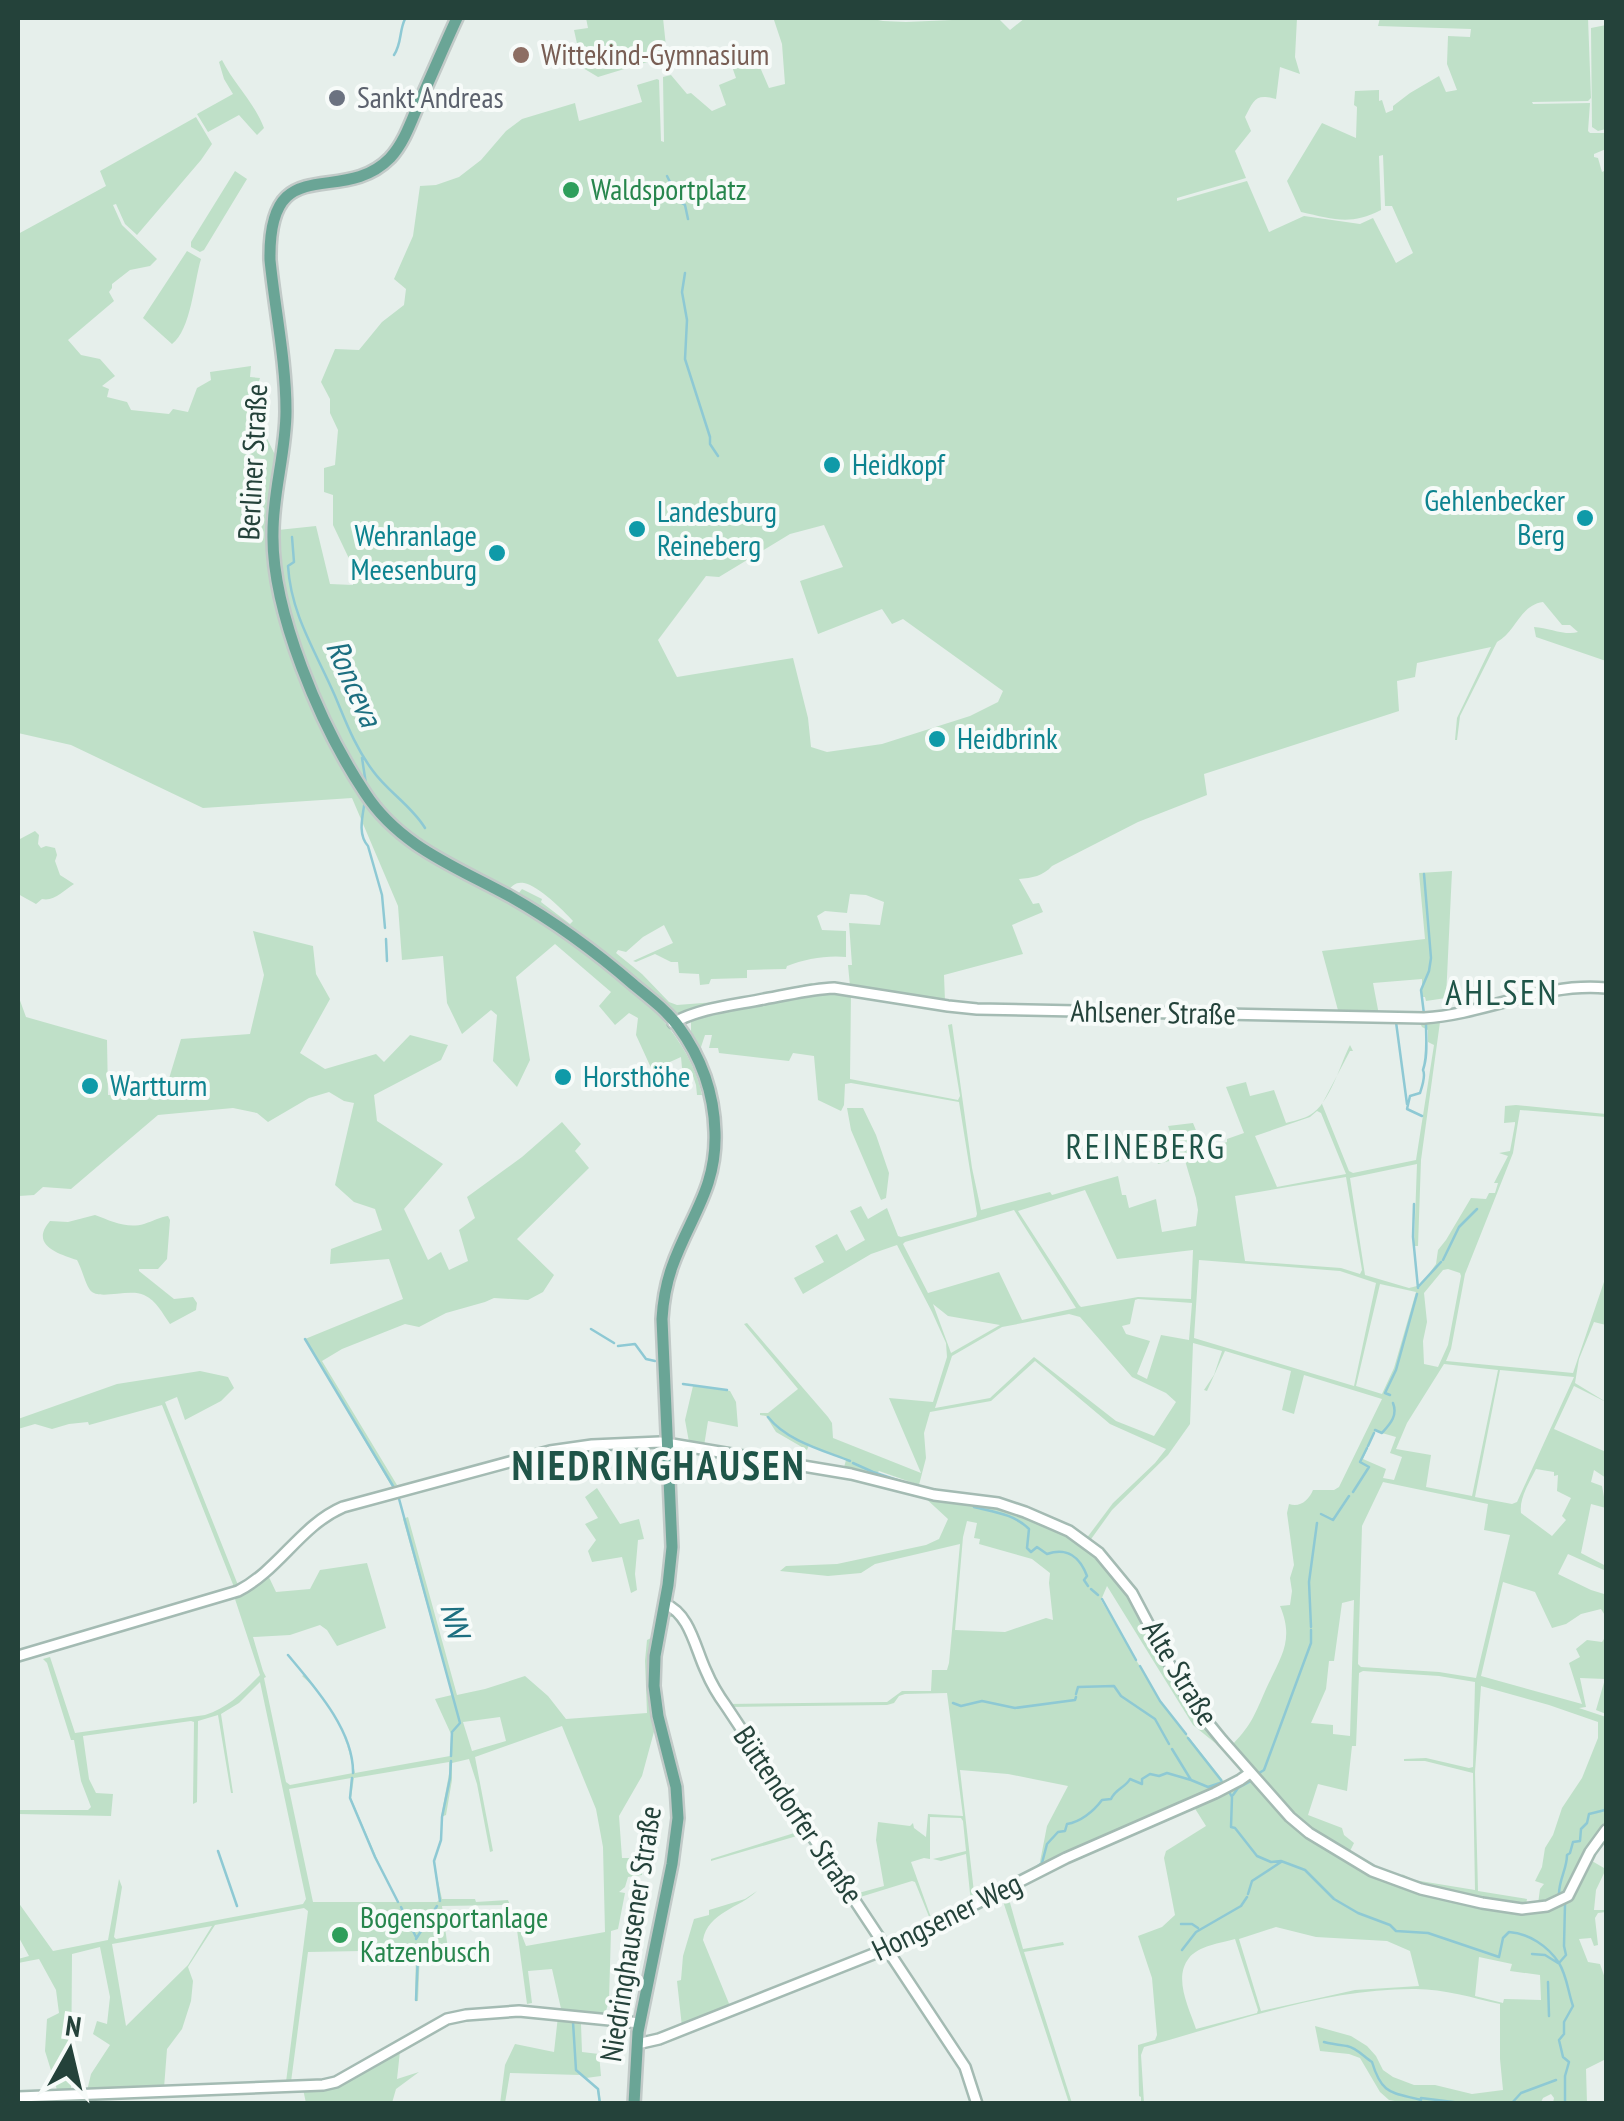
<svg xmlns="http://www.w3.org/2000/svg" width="1624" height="2121" viewBox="0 0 1624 2121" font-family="'PT Sans Narrow',sans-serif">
<rect width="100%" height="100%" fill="#e6efeb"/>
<path fill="#bfe0c8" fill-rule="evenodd" d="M586 18H663L667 56 598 77 578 65V48L574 30 588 28Z
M795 18H868L883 21 906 22 998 18 1010 30 1025 18H1297L1295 57 1300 74 1280 67 1276 99C1255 93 1254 100 1245 117L1251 131 1235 151 1246 178 1177 198V201L1247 181 1269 232 1304 216 1360 224 1373 218 1396 263 1413 253 1392 206H1385L1383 155 1379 156 1381 210C1350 226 1333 219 1301 212L1287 181 1322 123 1356 138 1357 107 1354 105 1355 91 1379 90V101L1382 100 1386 113 1393 110V106L1410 93 1439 76 1446 92 1457 90 1447 64 1448 36 1470 37 1471 29 1378 26 1380 18H1588L1591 98 1588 101 1532 102 1533 104 1590 103 1588 131 1590 133H1606V149L1594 154V157L1598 158 1602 172 1606 170V661L1536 637 1534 627C1549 628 1566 636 1578 632L1570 625H1562L1543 602C1520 605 1516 632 1497 642L1460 716 1457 740H1455L1457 718 1491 647 1417 663 1415 677 1397 681 1399 711 1204 774 1207 795 1138 822 1052 866C1043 876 1032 878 1019 879L1033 904 1039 903 1043 912 1012 925 1023 954 944 975 945 1001 943 1002 850 986 848 965H852L849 923 880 925 884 902 866 895 850 894 847 913 825 911 817 916 822 930 846 931V957C827 955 805 959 787 966L786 969 747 970V978L711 979 709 984 700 985 699 974 679 973 678 962H671L655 954 636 962 633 961 673 943 664 925 643 937 626 952 618 950 616 953 642 974 669 1002 677 1005 729 1001 812 983 817 986 683 1013H673L607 954 518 894 522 889 542 899 541 902 570 924 573 921C563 910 539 886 524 883 515 882 514 885 508 890 470 871 427 854 397 824 348 775 301 666 285 599 280 576 279 553 278 530L316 526 330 584 353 585V567L333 525V495L324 492V468L335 465 338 430 330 413V399L321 382 335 349 359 350 382 322 404 305 406 289 394 279 413 236 420 186 436 185 459 177 481 160 506 131 522 119 575 103 579 121 642 102 637 85 657 79 659 80 661 141 664 142 663 77 671 75 687 94 691 93 712 111 726 105 719 85 736 78 729 58 753 51 769 88 785 84 782 44 774 20ZM824 525 843 567 800 581 818 634 882 609 892 624 903 619 1003 691 998 702 970 716 882 744 827 752 811 747 808 718 793 658 677 677 658 640 706 576 719 577 790 534Z
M1606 25V129L1598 131 1592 127 1591 28Z
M222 60C234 84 254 102 264 128L257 135 239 115 208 132 197 114 233 94 224 79 219 62Z
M196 117 212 144 201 160 137 235 125 224 116 204 113 205 122 225 157 259 150 266 130 270 112 284V288L109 292 114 301 68 340 81 355 100 359 115 376 102 386 109 389 107 397 127 402 131 410 169 414 173 409 188 412 197 388 211 380 210 372 251 366 250 377 260 378 251 406 277 459 269 531 291 641 377 815C413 855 453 870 498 895 570 933 685 1010 702 1095H697L696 1085 692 1073 682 1068 681 1057 652 1070 636 1035 638 1018 629 1013 615 1025 599 1006 611 992 555 944 516 977 530 1060 517 1087 493 1061 497 1015 491 1010 462 1034 447 1003 443 956 402 960 398 906 352 798 203 808 71 745 18 733V234L106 186 100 171Z
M235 171 247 179 204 250 200 252 191 247V242Z
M187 251 201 259C194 282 191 330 172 344L143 318Z
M35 831 39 835 38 844 41 848 46 846 55 848 57 855 55 861 60 875 74 884C64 890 54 902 42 899L36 904 18 894V838L20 839Z
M1452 871 1446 998 1426 1001 1425 997H1422V979L1373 983 1379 1015 1339 1014 1322 951 1425 939 1419 873Z
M253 931 313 946 316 974 330 999 300 1053 325 1069 376 1054 384 1062 410 1035 448 1045 441 1060 374 1095 377 1121 443 1164 404 1209 428 1260 441 1252 449 1270 468 1261 459 1230 475 1218 467 1197 522 1157 562 1122 581 1144 575 1151 589 1168 517 1239 554 1275 543 1292 528 1300 494 1298 485 1302 446 1313 419 1327 405 1324 342 1349 322 1361 397 1485 392 1487 305 1339 403 1299 389 1259 330 1264 331 1249 382 1230 375 1209 354 1202 335 1185 354 1103 344 1101 329 1092 309 1098 268 1122 257 1113 233 1108 158 1115 71 1189 43 1187 34 1195 19 1196 18 1199V995L26 1017 107 1040 108 1095H164L181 1039 250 1034 264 975Z
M811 992 851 994 850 1079 958 1100 960 1096 948 1025 952 1024 972 1168 981 1210 1050 1192 1052 1195 1118 1176 1122 1195H1126L1129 1208 1156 1199 1162 1232 1196 1226 1198 1210 1196 1198 1184 1157 1158 1164 1149 1141 1171 1135 1168 1126 1193 1123 1204 1150 1227 1142V1139L1244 1133 1226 1087 1246 1082 1250 1096 1274 1090 1286 1123C1293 1121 1303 1119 1310 1115 1330 1104 1341 1062 1350 1045L1353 1051H1350L1322 1104 1349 1171 1353 1173 1416 1160 1434 1045 1428 1042V1030L1422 1027 1420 1023 1440 1022 1421 1160 1418 1246H1414L1417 1164 1350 1178 1365 1275 1409 1288 1421 1285 1436 1264 1438 1250 1446 1240 1471 1198 1486 1199 1489 1193H1495L1498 1183H1494L1508 1156 1499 1153 1510 1151 1515 1124V1122L1504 1123 1505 1106 1516 1105 1606 1114V1117L1520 1110 1513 1153 1465 1274 1451 1349 1446 1361 1573 1373 1606 1276V1325L1594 1322 1579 1359 1575 1383 1606 1402 1574 1386 1554 1429 1606 1452V1478L1594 1470 1591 1482 1602 1486 1606 1508 1591 1504 1581 1553 1606 1566V1571L1568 1554 1558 1574 1591 1590 1604 1594 1606 1592V1617L1601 1609 1581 1614 1566 1624 1552 1628 1535 1592 1503 1582 1481 1676 1582 1704 1569 1663 1580 1657 1576 1649 1587 1640 1602 1642 1606 1636V1714L1596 1710 1605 1679 1580 1678 1586 1707 1579 1708 1606 1717V1823L1590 1846 1566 1892 1538 1904 1540 1889 1544 1884 1535 1881 1542 1867 1545 1848 1553 1835 1562 1808 1582 1778 1598 1738V1722L1549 1705 1481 1686 1475 1772 1478 1891 1527 1899 1525 1910H1552L1553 1907 1562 1903 1606 1833V1837L1592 1861 1604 1868 1606 1863V1869L1596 1890 1594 1910H1606V1912L1598 1913 1595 1918 1598 1945 1594 1946 1591 1938 1579 1939 1588 1962 1600 1964 1606 1981V2059L1586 2069 1587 2103H1553L1554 2098 1551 2094 1543 2098 1540 2104H1412L1389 2100 1380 2092 1360 2058 1349 2054 1320 2051 1315 2026 1351 2036 1367 2046 1376 2056 1383 2070 1393 2077 1414 2085H1435L1472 2094 1503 2090 1500 2059V2004C1473 1998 1444 1989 1416 1989 1325 1988 1232 2023 1144 2047L1141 2055 1144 2103H1141V2097L1139 2096 1138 2045 1155 2040 1157 2035 1152 1978 1138 1936 1162 1927 1175 1915 1164 1858 1166 1851 1206 1826 1194 1807 1066 1861 1007 1892 1023 1949 1063 1942 1064 1945 1024 1952 1072 2103H1069L1001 1895 896 1948 894 1952 970 2068 981 2103 962 2068 886 1953 682 2027 677 1981 681 1980 683 1956 694 1919 709 1915V1910L745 1899 757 1891C740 1908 708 1912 703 1940L730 2006 881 1946 807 1833 711 1861V1859L804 1830 717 1698 681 1622 673 1617H665L669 1597 683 1611 708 1670 728 1704 887 1702 902 1691H931L932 1670H947L949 1663 960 1544 875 1564 861 1573 828 1576 780 1571 786 1566 837 1564 926 1545 939 1539 948 1519 922 1495 987 1499 1006 1510 1042 1525 1045 1522C1067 1533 1093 1545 1112 1562 1146 1595 1167 1656 1193 1696 1204 1713 1219 1728 1233 1744 1252 1724 1255 1714 1266 1689 1280 1658 1295 1641 1280 1606L1290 1605 1292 1591 1290 1578 1294 1565 1287 1513 1289 1504C1300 1508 1309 1500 1313 1490H1334L1339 1487 1382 1399 1304 1375 1294 1414 1282 1410 1291 1371 1225 1351 1207 1391 1204 1390 1214 1375 1222 1351 1193 1343 1190 1424 1168 1455 1112 1510 1089 1542 1086 1539 1113 1503 1155 1463 1166 1449 1110 1424 1035 1361 991 1401 930 1412 924 1433 926 1458 919 1485 879 1471 874 1477 843 1471 846 1460 809 1445 807 1450 776 1432 766 1416 760 1415V1413H768L798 1389 744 1324 747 1323 828 1417 832 1423 833 1438 921 1473 889 1398 933 1402 947 1357 946 1343 932 1312 897 1245 871 1254 803 1294 794 1278 824 1262 815 1246 837 1234 846 1251 865 1240 850 1211 861 1206 868 1219 887 1208 898 1236 901 1237 976 1217 977 1214 959 1102 851 1083 845 1084 844 1105 841 1111 818 1100 814 1056 793 1053 789 1061 719 1053 718 1048H709L712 1035H705L701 1047 706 1066 691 1035V1022L697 1019ZM1317 1111 1321 1113 1346 1174 1277 1187 1255 1136 1310 1117ZM1346 1177 1362 1270 1360 1274 1341 1268 1245 1261 1235 1196ZM1085 1190 1117 1259 1193 1250 1191 1299 1138 1297 1081 1307 1079 1305 1018 1211ZM1014 1210 1076 1308 1022 1320 999 1272 928 1293 903 1244 905 1242ZM1199 1260 1340 1271 1376 1283 1354 1386 1194 1338ZM1448 1269 1460 1273 1461 1276 1448 1345 1438 1367 1424 1364 1423 1341 1427 1322 1424 1293 1443 1270ZM1380 1284 1416 1292 1394 1368 1382 1394 1356 1386ZM1138 1299 1192 1303 1189 1340 1161 1335 1147 1379 1137 1374 1150 1341 1126 1334 1122 1326 1130 1324 1135 1300ZM933 1304 948 1316 1000 1325 951 1353ZM1069 1314 1080 1317 1132 1377 1166 1393 1176 1402 1154 1436 1116 1421 1034 1357 990 1398 935 1408 952 1356 1002 1327ZM1444 1364 1498 1370 1472 1496 1426 1487 1431 1455 1396 1449 1407 1423ZM1500 1370 1574 1377 1517 1502 1512 1504 1475 1497ZM1375 1431 1396 1437 1390 1453 1402 1457 1394 1480 1383 1478 1386 1469 1363 1459ZM1536 1469 1554 1472V1476L1558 1475 1557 1491 1571 1498 1562 1516 1566 1520 1552 1536 1521 1513C1519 1498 1529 1483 1536 1469ZM1383 1482 1488 1504 1484 1530 1510 1535 1476 1678 1439 1672 1361 1667 1358 1664 1362 1526ZM967 1521 977 1523 974 1538 980 1539 979 1544 1032 1559 1050 1573 1049 1583 1053 1620 1046 1618 1005 1632 955 1630 963 1537ZM1107 1586 1193 1725 1225 1751 1245 1772 1226 1784 1162 1704 1101 1600ZM1354 1600 1350 1736 1333 1734V1725L1311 1723 1326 1689 1329 1661H1334L1342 1603ZM1363 1671 1439 1676 1475 1682 1473 1767 1469 1768 1426 1758 1404 1759V1761H1425L1473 1773 1475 1890 1414 1880 1402 1874 1408 1882 1347 1857 1354 1843 1344 1835 1342 1828 1308 1815 1318 1784 1347 1791 1352 1746H1356L1359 1673ZM947 1693 963 1816 928 1814 926 1837 914 1828 913 1823 910 1826 878 1822 876 1840 884 1886 855 1894 730 1707 887 1705 894 1703 899 1696 905 1694ZM960 1770 1008 1774 1068 1786 1047 1826 1039 1867 975 1901ZM930 1817 961 1818 963 1821 966 1851 933 1859 941 1861 966 1854 971 1903 933 1923 911 1862 924 1858 930 1859ZM912 1881 915 1882 932 1924 888 1944 857 1898ZM1276 1927 1316 1937 1387 1941 1410 1951 1419 1986 1355 1990 1261 2011 1239 1939ZM1235 1939 1258 2010 1257 2013 1196 2029C1189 2008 1173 1978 1189 1958 1198 1946 1221 1943 1235 1939ZM1479 1957 1512 1964 1510 1971 1540 1975 1541 2000 1504 1999 1503 2003 1475 1996Z
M847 1108H863L876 1135 889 1173 886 1198 881 1200 851 1130Z
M95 1215C111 1221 127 1229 144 1224 153 1221 160 1217 168 1216L170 1220 167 1259 158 1269H139V1271L174 1299 193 1297 197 1303 196 1310 170 1324C162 1313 157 1301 144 1295 129 1288 98 1301 90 1290 85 1283 82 1269 77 1260 59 1254 29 1245 50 1221L68 1222Z
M200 1371 228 1377 234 1388 221 1401 185 1420 177 1397 165 1402 238 1585 234 1587 162 1405 89 1425 88 1422 69 1424 52 1429 35 1424 18 1429V1419L117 1384Z
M693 1386 730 1391 736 1402 738 1427 708 1421 704 1446 689 1442 685 1420Z
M597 1488 620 1524 639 1519 644 1539 638 1540 635 1574 637 1590 631 1593 622 1557 592 1562 588 1551 596 1540 585 1524 598 1518 585 1497Z
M408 1517 457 1695 485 1689 525 1676 548 1696 566 1719 647 1713 645 1661 647 1640 651 1638 649 1692 655 1728 642 1776 619 1816 622 1858H643L642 1875 628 1877 625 1887 619 1892 625 1893 618 1929 611 1931 609 2000 605 2015 562 2013 552 1969 528 1971 532 2003 527 2004 517 1930 506 1905 442 1906 448 1949 420 1950 418 2001H415V1995L416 1950 308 1952 291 2082H286L308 1911 304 1908 215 1925 188 1967 193 1981 191 2001 182 2029 167 2049 164 2088 87 2091 91 2074 110 2045 93 2034 97 2021 107 2024 110 1997 100 1947 72 1954 71 2092 58 2093 45 2051 47 2019 59 2013 56 1990 39 1959 18 1963V1959L29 1956 18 1936V1902L53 1951 108 1940 119 1879 122 1887 114 1937 116 1939 303 1904 306 1899 260 1682 239 1703 221 1714 233 1793H231L218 1715 198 1721 197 1802 193 1804 194 1722 191 1721 83 1736 89 1779 96 1793 113 1794 111 1816 18 1814V1810H88L91 1807 81 1781 74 1740H71L47 1663 43 1659 50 1657 75 1733 205 1715C228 1708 243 1692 260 1675L234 1596 267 1573 276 1592 310 1589 320 1570 367 1563 386 1628 337 1646 327 1630 320 1625 290 1635 253 1637 263 1671 266 1677 264 1678 286 1782 290 1785 353 1773C350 1738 329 1699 302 1676L305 1674C329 1703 348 1735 355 1773L450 1756 451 1734 435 1699 452 1695 403 1519ZM500 1717 506 1741 472 1751 463 1722ZM562 1726 596 1809 603 1847 605 1932 526 1946 508 1900 476 1902 475 1899H442L433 1859 439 1900 437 1902H313L289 1789 351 1778 350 1798 376 1861 381 1868 351 1798 354 1778 449 1762V1774L441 1817 446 1815 452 1780V1763L469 1759 477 1784 490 1852 493 1851 475 1757ZM212 1926 188 1965 126 2026 112 1944Z
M558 2016 589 2020 581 2024 582 2052 599 2054 601 2076 586 2078 599 2089 601 2103H599L597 2089 580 2075 510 2073 505 2103 500 2104 505 2065 515 2044 554 2052Z
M416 2041 400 2051 397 2079 419 2072 396 2089 392 2103H306L303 2089 323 2088Z"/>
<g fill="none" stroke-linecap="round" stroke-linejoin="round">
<path stroke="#8ec9d4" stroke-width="2.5" d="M394 55C402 43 399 31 405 19
M667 176 680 202 685 205 688 219
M685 273 682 292 687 320 685 359 710 437V444L718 456
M292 537 294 562 288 566C291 615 316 652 335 696 346 722 355 747 373 771 388 792 411 805 425 828
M362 758 366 784
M365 800C363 815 357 834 368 846L382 895 385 928
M1424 874 1431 958 1429 971 1421 990 1424 1014
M386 939 387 961
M1396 1022 1407 1104
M1422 1116 1407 1109 1410 1096 1420 1093C1422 1087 1426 1076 1423 1070 1428 1056 1426 1039 1426 1024
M1414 1204 1413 1237 1418 1288
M1443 1260 1459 1227 1477 1209
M1418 1287 1441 1262
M591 1329 614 1343
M305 1339 393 1486
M618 1346 635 1344 646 1359 655 1361
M683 1384 727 1390
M1390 1395 1385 1393 1396 1370 1417 1294
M768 1417C787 1441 822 1450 850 1461
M1375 1430 1382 1433C1390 1424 1398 1416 1393 1403
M1368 1446 1374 1433
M853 1463 873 1472 912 1485
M1353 1492 1369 1467 1360 1462 1367 1448
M398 1495 460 1723 452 1732 451 1756
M972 1502 974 1507C994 1512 1014 1514 1029 1529L1027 1548 1031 1552 1037 1547 1047 1554C1067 1547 1080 1557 1087 1576L1084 1580 1088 1586
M1321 1514 1333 1520 1349 1496
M1091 1589 1098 1595
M1102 1599 1136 1660
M1311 1627 1309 1582 1317 1523
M288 1655C313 1685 354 1730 353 1773
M1140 1666 1160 1701 1186 1734
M1076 1694 1078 1687 1114 1686 1121 1696 1155 1719 1169 1744
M953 1703 961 1706 982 1701 1015 1708 1075 1700 1076 1697
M1188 1738 1221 1780
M1172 1749 1191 1780 1208 1787 1223 1782
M1606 1763V1779
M1256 1775 1264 1770 1311 1643V1630
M352 1778 350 1798 375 1857 398 1902
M1228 1790 1232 1797 1231 1827 1235 1828 1257 1856 1271 1862 1281 1861 1305 1870 1334 1899 1358 1913 1390 1925 1396 1931 1428 1933 1499 1957 1503 1938 1509 1932C1528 1933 1548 1946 1559 1963
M1233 1795 1238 1788 1251 1781
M218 1851 237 1906
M1035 1868 1042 1863 1047 1844 1058 1832 1065 1831 1067 1824C1080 1822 1093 1812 1102 1800L1111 1799C1116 1788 1125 1788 1130 1779L1142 1784V1779L1150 1774 1159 1776 1167 1773 1191 1780
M1248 1894 1252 1881 1281 1862
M1559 1894C1559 1879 1567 1869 1567 1855L1570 1853 1573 1842 1580 1841 1581 1829 1587 1823 1589 1814 1605 1810 1606 1798
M440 1901 434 1861 441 1840 442 1817 450 1778 451 1761
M1565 1904 1564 1946 1566 1955 1559 1963C1567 1976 1568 1992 1573 2006L1564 2022V2034L1559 2040 1563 2057 1569 2062 1565 2076V2104
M401 1907 416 1937
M1181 1924H1192L1198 1928
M416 1939 437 1906
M1182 1950 1196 1932 1241 1906 1247 1897
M1532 1954 1545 1955 1558 1963
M1548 1982 1549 2016
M416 2000 418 1954
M573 2022 576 2070 598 2089 600 2104
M1324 2042C1332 2044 1340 2045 1347 2046 1357 2048 1364 2057 1372 2062 1382 2095 1391 2092 1421 2100V2098L1469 2104
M1511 2104 1521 2093 1556 2080"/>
<defs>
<path id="secondary" d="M673 1023C699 1008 735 1005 764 999 788 995 810 989 834 988L948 1006 977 1009 1424 1018C1486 1014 1543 982 1606 988
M665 1604C690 1614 695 1648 706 1671 711 1683 718 1695 726 1706L965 2067 977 2104
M18 1656 238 1591C279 1570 301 1525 343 1507L550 1451 592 1445 660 1442 851 1474 934 1495 998 1503 1025 1512 1069 1531 1099 1553 1132 1593 1187 1697 1222 1740 1290 1817 1309 1833 1372 1871 1421 1889 1482 1903 1522 1909 1547 1906 1568 1896 1590 1852 1606 1830
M637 2044 659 2039 891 1947 1066 1858 1215 1793 1240 1780 1250 1773
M18 2097 323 2085 336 2082 447 2019 466 2015 519 2011 640 2023"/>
<path id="primary" d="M457 18C444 46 432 75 419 103 411 122 404 143 390 158 341 208 268 147 270 260 275 310 286 361 286 411 286 452 273 491 273 532 271 611 321 727 365 793 400 847 457 867 511 897 555 922 596 952 634 985 650 998 666 1010 678 1026 701 1057 714 1094 715 1132 717 1189 689 1218 672 1267 666 1284 663 1302 662 1319L672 1547 668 1585 655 1656 654 1686 658 1716 676 1787 678 1818 672 1864 638 2032 634 2104"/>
</defs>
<use href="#secondary" stroke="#a4bbb3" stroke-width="14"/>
<use href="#primary" stroke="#c2cac8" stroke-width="16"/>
<use href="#secondary" stroke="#fff" stroke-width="9"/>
<use href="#primary" stroke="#6aa596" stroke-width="11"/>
</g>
<circle fill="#8d6e63" stroke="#f7fbf9" stroke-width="4" cx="521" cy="55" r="10"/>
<circle fill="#6b7280" stroke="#f7fbf9" stroke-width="4" cx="337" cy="98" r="10"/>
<g fill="#2e9e5b" stroke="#f7fbf9" stroke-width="4">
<circle cx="571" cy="190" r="10"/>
<circle cx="340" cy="1935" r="10"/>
</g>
<g fill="#0f9aa8" stroke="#f7fbf9" stroke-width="4">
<circle cx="832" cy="465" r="10"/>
<circle cx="1585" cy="518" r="10"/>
<circle cx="637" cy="529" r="10"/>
<circle cx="497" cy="553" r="10"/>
<circle cx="937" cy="739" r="10"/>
<circle cx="563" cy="1077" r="10"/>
<circle cx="90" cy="1086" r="10"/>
</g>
<g text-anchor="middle" stroke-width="8" stroke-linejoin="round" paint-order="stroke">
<g font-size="30" fill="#785e54" stroke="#f7fbf9" text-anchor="start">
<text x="541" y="65">Wittekind-Gymnasium</text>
</g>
<g font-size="30" fill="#5b616d" stroke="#f7fbf9" text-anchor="start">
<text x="357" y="108">Sankt Andreas</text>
</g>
<g font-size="30" fill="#27864d" stroke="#f7fbf9" text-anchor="start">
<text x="591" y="200">Waldsportplatz</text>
<text x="360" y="1928">Bogensportanlage<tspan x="360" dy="34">Katzenbusch</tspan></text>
</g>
<g font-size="30" fill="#24423a" stroke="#f7fbf9">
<text transform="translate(253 462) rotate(-87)" y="10">Berliner Straße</text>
<text transform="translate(1153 1013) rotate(1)" y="10">Ahlsener Straße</text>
<text transform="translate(1180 1673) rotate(59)" y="10">Alte Straße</text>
<text transform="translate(798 1815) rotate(56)" y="10">Büttendorfer Straße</text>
<text transform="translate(947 1917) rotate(-26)" y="10">Hongsener Weg</text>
<text transform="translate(631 1934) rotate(-81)" y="10">Niedringhausener Straße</text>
</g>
<g font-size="30" fill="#0d838f" stroke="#f7fbf9" text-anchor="start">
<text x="852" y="475">Heidkopf</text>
<text x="1565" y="511" text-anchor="end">Gehlenbecker<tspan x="1565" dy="34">Berg</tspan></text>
<text x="657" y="522">Landesburg<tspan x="657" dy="34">Reineberg</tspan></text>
<text x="477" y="546" text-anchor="end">Wehranlage<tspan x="477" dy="34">Meesenburg</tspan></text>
<text x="957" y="749">Heidbrink</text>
<text x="583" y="1087">Horsthöhe</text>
<text x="110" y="1096">Wartturm</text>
</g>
<g font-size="32" font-style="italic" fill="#1c6f80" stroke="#f7fbf9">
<text transform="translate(354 683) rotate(66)" y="11">Ronceva</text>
<text transform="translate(455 1620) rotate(75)" y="11">NN</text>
</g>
<g font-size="35" letter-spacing="2.5" fill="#1f5548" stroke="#f7fbf9">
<text x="1502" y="1005">AHLSEN</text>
<text x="1146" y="1159">REINEBERG</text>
</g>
<g font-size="40" font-weight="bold" letter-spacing="2.5" fill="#1f5548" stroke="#f7fbf9">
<text x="659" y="1480">NIEDRINGHAUSEN</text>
</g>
</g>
<rect width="1624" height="2121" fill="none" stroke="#24423a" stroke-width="40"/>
<g transform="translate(70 2051) rotate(8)" stroke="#f7fbf9" stroke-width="8" paint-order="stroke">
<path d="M0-8L18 38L0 25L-18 38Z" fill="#24423a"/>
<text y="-15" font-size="28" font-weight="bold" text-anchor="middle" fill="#24423a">N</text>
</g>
</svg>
